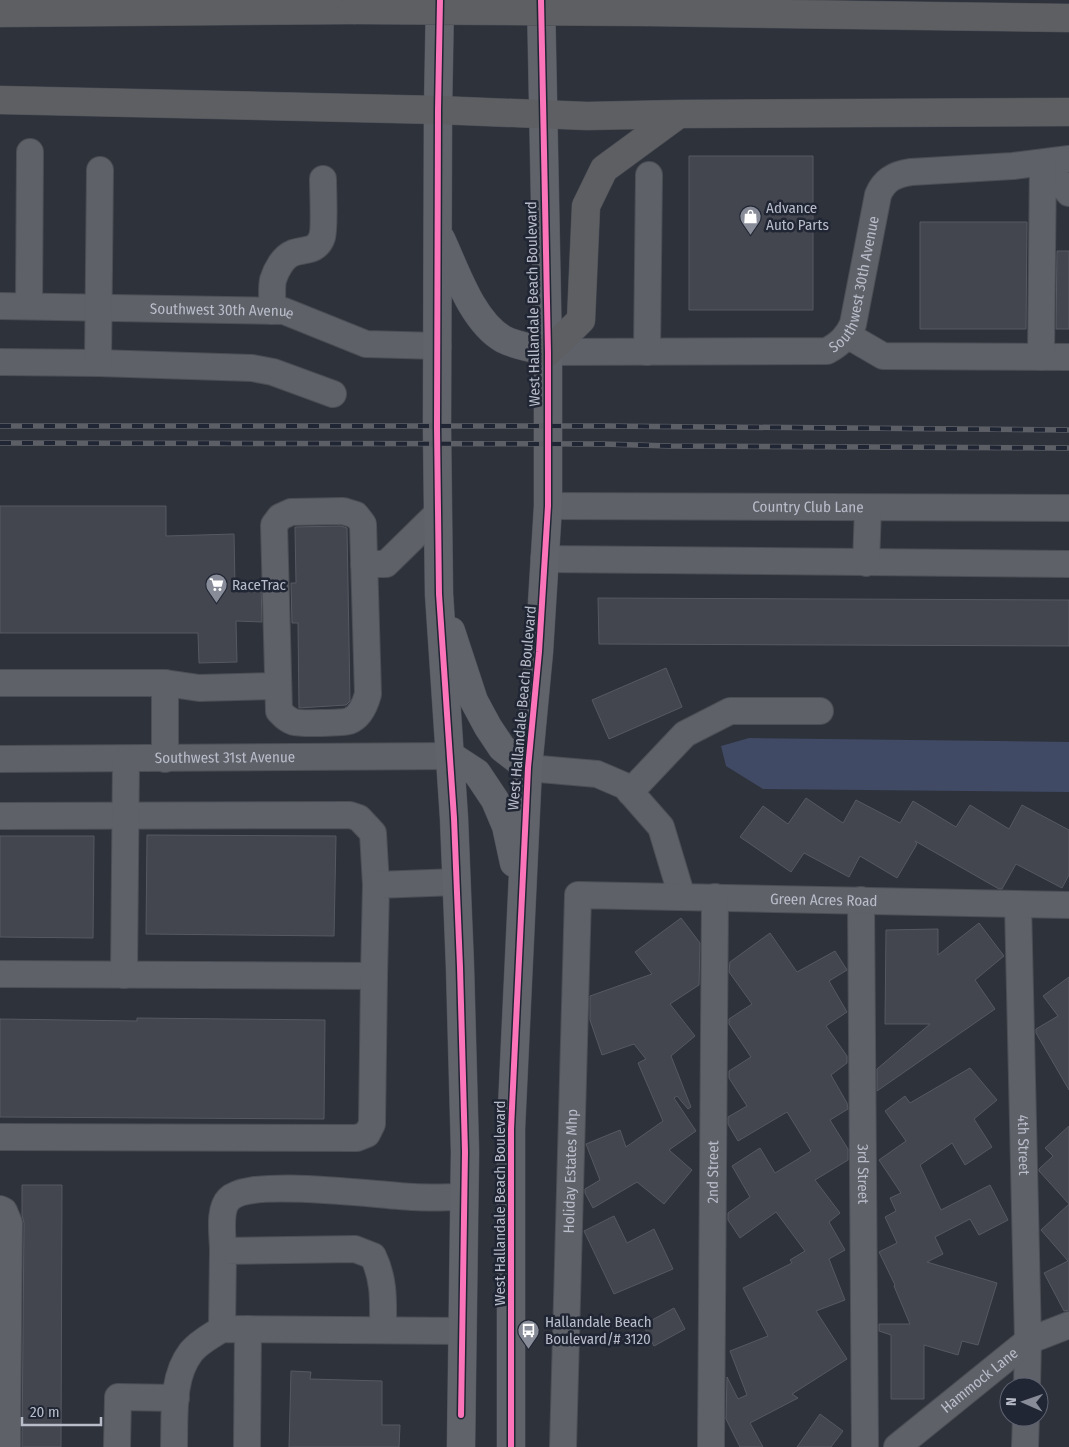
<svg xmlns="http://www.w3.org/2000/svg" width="1069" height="1447" viewBox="0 0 1069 1447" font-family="'Fira Sans Condensed',sans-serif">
<rect width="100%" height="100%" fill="#2e323b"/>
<path fill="#404a65" d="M749 738 1069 742V792L763 789 726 766 721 746Z"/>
<path fill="#43464e" stroke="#565962" d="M689 156H813V310H689Z
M920 222H1027L1026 329H920Z
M1057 251H1069V329H1056Z
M0 506H166V536L234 534 235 586 261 585 262 622 236 621 237 662 199 663 198 633H0Z
M341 526 347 528 350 701 346 705 299 708 298 623H292L291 583H296L295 527Z
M598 598 1069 600V646L599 644Z
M666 668 682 707 609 739 592 700Z
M806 798 843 823 856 800 900 823 913 801 956 827 970 805 1009 829 1022 805 1069 830V875L1062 888 1016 864 1002 889H999L915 841 917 844 897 878 860 856 849 877 804 853 791 872 740 837 763 806 788 824Z
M147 835 336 836 334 936 146 934Z
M0 836H94L93 938 0 937Z
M681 918 700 943 699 985 670 1004 695 1036 671 1056 691 1107 688 1109 677 1096 674 1098 696 1131 669 1150 692 1170 664 1204 637 1182 593 1208 585 1193V1189L600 1180 586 1144 620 1130 626 1147 663 1121 638 1063 646 1059 634 1044 602 1055 590 1020V996L652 974 635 952Z
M979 923 1004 956 975 980 995 1009 877 1091V1069L930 1024H885L886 930 938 929V955Z
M770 933 797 972 835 951 847 970 829 981 847 1012 826 1026 847 1056V1063L831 1075 847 1103 848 1109 830 1120 848 1149V1160L815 1180 840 1213 829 1222 845 1250 829 1259 845 1300 816 1311 847 1359 792 1394 798 1398 750 1423 763 1447H740L726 1419 727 1377 738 1399 747 1395 730 1351 768 1336 743 1288 792 1263 790 1260 805 1251 776 1212 740 1238 728 1220V1213L750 1197 732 1166 760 1148 775 1173 811 1151 787 1112 738 1141 728 1124V1117L747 1106 729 1078V1071L751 1057 729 1024V1019L752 1004 729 972 730 962Z
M1069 977V1090L1036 1033V1029L1058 1016 1043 996Z
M137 1018 325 1020 324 1119 0 1117V1019L137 1021Z
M970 1068 997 1100 974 1119 992 1147 965 1165 952 1143 920 1165 941 1210 990 1185 1008 1220 979 1235 970 1219 935 1237 943 1254 927 1262 997 1283 978 1345 962 1341 958 1355 924 1345V1399H891V1335L879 1331V1324H910L894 1286 895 1285 879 1252 897 1243 885 1217 896 1211 890 1198 901 1193 879 1160 906 1141 885 1111 905 1096 910 1103Z
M1069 1126V1204L1039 1171V1169L1053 1156 1045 1148Z
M22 1185H62L61 1447H22L24 1223 22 1215Z
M1069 1204V1310L1064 1311 1044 1273 1068 1261 1041 1230Z
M614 1216 627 1243 654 1229 673 1269 614 1294 584 1231Z
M674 1308 685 1329 654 1346 643 1325Z
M291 1371 311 1372 310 1379 382 1381V1425H400L399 1447H289Z
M820 1414 843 1431 831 1447H797Z"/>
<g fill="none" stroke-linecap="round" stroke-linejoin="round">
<defs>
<g id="minor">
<path d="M1043 163 1069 193"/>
<path id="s1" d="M0 306 284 311 366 344 438 346"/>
<path d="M29 306 30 152"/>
<path d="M272 311C273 301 271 289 273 280 276 270 283 257 293 253 304 249 317 252 322 237 325 229 323 191 323 179"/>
<path d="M847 335 883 356 1069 357"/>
<path id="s2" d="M548 352 827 351C840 344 847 337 853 324L878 195C884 180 895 174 911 172L1013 166 1069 159"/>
<path d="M647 352 649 175"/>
<path d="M1041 357 1043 163"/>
<path d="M0 362 98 363 252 368 273 372 333 394"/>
<path d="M98 363 100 170"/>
<path id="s3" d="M548 506 1069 508"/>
<path d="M343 511 356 515 363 524 368 694C365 705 360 717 349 721 343 723 300 724 294 722 287 720 284 716 279 711L274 525 280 517 291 512Z"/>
<path d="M544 559 1069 564"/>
<path d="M866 563 868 508"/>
<path d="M364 564H386L438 513"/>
<path d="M0 683H165L199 688 278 686"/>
<path id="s4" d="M0 759 451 756"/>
<path d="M165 759V683"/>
<path d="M528 768 597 774 625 786 661 827 682 897"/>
<path d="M630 792 685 734 730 711H820"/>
<path d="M0 816 350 815 359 818 373 833 376 885"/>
<path id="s5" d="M861 900 865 1447"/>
<path id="s6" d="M1018 904 1028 1341 1027 1387"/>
<path d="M0 974 374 976 376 885 457 882"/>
<path d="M124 975 126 759"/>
<path d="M0 1137 357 1138 367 1134 372 1124 374 976"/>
<path d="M0 1209 4 1211 9 1223 7 1447"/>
<path d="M223 1251C223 1236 218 1210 229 1199 251 1177 381 1196 414 1197 431 1198 448 1197 464 1197"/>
<path d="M222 1329 223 1251 355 1249 373 1256C385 1281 383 1303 383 1330"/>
<path d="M117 1447 118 1397 176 1398"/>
<path d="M174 1447C175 1416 171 1378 191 1352 199 1342 211 1336 222 1329L463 1331"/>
<path d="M247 1447 248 1329"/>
<path id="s7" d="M563 1447 578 895 1069 905"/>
<path id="s8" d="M711 1447 715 897"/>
<path id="s9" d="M897 1447 1028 1341 1069 1325"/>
<path d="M1025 1447 1026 1417"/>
</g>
<path id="major" d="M440 0 438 110 437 427 439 594 454 818 460 967 465 1152 461 1447
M441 239C456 271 472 321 503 339 516 346 534 348 548 352
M451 631 474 701 488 727 502 748 528 768
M451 756 477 773 495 800 506 826 514 863
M511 1447V1129L528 768 539 652 548 506V352L541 0"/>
<path id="highway" d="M648 12 1069 18
M0 13 353 10
M0 100 438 110 587 116 679 114 1069 112
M548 352 581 320 586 206 604 169 679 114"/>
</defs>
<use href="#minor" stroke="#4c4e55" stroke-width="28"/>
<use href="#major" stroke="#4c4e57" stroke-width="29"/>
<use href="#highway" stroke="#4b4d56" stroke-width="29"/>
<use href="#minor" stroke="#5e6168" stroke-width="26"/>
<use href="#major" stroke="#60636a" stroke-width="28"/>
<use href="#highway" stroke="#5d5f62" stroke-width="28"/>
<defs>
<path id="rail" d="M0 426H604L1069 430
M0 443 603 444 670 446 1069 448"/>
</defs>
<use href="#rail" stroke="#5d5f66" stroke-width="5.5"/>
<use href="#rail" stroke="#212635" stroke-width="4" stroke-dasharray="11" stroke-linecap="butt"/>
<defs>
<path id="highway-bridge" d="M353 10 648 12"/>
</defs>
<use href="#highway-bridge" stroke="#4b4d56" stroke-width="29" stroke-linecap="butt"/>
<use href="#highway-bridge" stroke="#5d5f62" stroke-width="28"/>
<defs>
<path id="cycleway" d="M440 0 438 110 437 427 439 594 454 818 460 967 465 1152 461 1415
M511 1447V1129L528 768 539 652 548 506V352L541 0"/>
</defs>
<use href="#cycleway" stroke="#212635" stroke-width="9"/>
<use href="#cycleway" stroke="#fb73b8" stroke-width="6"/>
</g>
<defs>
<symbol id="shop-pin" viewBox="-11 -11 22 30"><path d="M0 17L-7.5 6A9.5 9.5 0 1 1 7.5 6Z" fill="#888c98" stroke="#212635"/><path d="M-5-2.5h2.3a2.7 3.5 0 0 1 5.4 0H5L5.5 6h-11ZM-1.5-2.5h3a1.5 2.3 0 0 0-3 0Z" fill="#fff"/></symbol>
<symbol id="supermarket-pin" viewBox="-11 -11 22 30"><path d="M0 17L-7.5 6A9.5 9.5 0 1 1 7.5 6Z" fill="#888c98" stroke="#212635"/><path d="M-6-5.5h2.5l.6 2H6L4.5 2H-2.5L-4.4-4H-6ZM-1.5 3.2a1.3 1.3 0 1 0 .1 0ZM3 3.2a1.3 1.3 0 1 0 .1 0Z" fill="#fff"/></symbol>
<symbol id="bus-pin" viewBox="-11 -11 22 30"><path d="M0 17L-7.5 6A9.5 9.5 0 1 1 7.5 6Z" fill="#888c98" stroke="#212635"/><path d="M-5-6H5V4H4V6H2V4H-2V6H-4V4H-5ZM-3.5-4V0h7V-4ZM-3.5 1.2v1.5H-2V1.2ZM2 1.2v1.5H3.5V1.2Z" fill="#fff"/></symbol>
</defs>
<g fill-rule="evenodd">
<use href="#shop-pin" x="738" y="204" width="25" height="34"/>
<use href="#supermarket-pin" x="204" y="572" width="25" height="34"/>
<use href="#bus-pin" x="516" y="1318" width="25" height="34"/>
</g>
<g text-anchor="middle" stroke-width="5" stroke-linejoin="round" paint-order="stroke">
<g font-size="15" fill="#b9bdca" stroke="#212635" text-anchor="start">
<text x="766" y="213">Advance<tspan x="766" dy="17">Auto Parts</tspan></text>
<text x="232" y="590">RaceTrac</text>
<text x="545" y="1327">Hallandale Beach<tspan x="545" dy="17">Boulevard/# 3120</tspan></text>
</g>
<g font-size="15" fill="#b9bdca" stroke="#212635">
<text dy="5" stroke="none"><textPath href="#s2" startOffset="355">Southwest 30th Avenue</textPath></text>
<text transform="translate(533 304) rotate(-91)" y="5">West Hallandale Beach Boulevard</text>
<text dy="5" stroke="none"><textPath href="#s1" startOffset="222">Southwest 30th Avenue</textPath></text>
<text dy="5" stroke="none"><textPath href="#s3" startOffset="260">Country Club Lane</textPath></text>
<text transform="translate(522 708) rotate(-85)" y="5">West Hallandale Beach Boulevard</text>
<text dy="5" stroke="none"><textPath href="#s4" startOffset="225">Southwest 31st Avenue</textPath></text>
<text dy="5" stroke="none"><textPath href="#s7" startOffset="798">Green Acres Road</textPath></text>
<text dy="5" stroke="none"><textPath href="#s6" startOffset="241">4th Street</textPath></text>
<text dy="5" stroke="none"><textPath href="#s7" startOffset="276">Holiday Estates Mhp</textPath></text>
<text dy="5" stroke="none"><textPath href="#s8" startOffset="275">2nd Street</textPath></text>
<text dy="5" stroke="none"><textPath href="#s5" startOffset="274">3rd Street</textPath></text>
<text transform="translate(500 1203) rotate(-90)" y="5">West Hallandale Beach Boulevard</text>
<text dy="5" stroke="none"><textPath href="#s9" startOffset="106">Hammock Lane</textPath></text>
</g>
</g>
<g transform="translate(1024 1402) rotate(272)"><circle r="24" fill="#212635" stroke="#5e6271"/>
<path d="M0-4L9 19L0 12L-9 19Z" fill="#888c98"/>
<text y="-8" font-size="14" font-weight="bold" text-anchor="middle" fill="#b9bdca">N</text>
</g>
<path d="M22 1417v8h79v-8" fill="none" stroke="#b9bdca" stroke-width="2.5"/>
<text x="30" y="1417" font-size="15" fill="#b9bdca" stroke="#212635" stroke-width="4" paint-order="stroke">20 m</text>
</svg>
